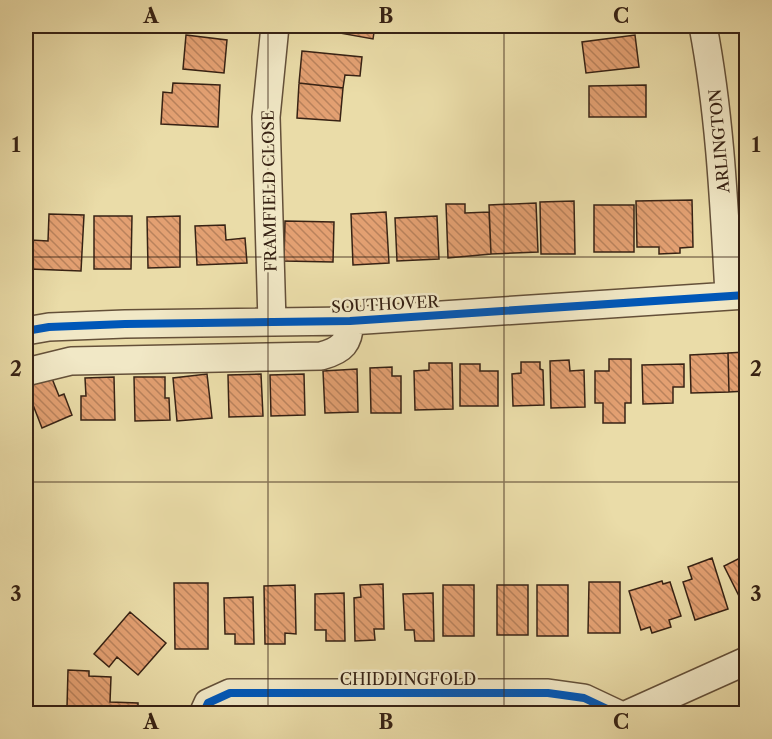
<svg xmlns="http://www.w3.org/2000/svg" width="772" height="739" viewBox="0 0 772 739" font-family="'Libre Caslon Text',serif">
<defs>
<pattern id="building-back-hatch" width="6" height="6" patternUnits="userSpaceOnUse" patternTransform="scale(1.5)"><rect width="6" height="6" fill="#e3a072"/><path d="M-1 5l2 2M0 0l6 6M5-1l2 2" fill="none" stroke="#b9825c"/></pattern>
</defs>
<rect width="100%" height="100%" fill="#eadca8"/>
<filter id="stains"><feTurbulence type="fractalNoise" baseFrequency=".00333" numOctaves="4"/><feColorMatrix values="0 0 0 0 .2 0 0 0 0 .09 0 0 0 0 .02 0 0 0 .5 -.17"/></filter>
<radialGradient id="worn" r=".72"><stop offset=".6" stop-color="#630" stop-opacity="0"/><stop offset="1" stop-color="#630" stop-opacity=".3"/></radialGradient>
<path fill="#b2c28b" stroke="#747250" stroke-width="1.5" d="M532 699 591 714H220L232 706Z"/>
<path fill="url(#building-back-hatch)" stroke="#372214" stroke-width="1.5" d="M336 26H375L373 39 334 32Z
M186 35 227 40 224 73 183 69Z
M635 35 639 67 586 73 582 42Z
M302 51 362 57 360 76 345 75 343 88 299 83Z
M173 83 220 85 218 127 161 124 163 92 172 93Z
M299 83 343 88 340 121 297 118Z
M646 85V117H589V86Z
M692 200 693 247 680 248V253L659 254V247H637L636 201Z
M574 201 575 254H541L540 202Z
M536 203 538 252 491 254 489 205Z
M446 204H465V213L489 212 491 254 448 258Z
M594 205H634V252H594Z
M386 212 389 263 353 265 351 214Z
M49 214 84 215 81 271 30 269 31 240 48 241Z
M94 216H132L131 269H94Z
M180 216V267L148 268 147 217Z
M437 216 439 259 397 261 395 218Z
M285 221 334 222 333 262 284 261Z
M225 225 226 240 245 238 247 263 197 265 195 226Z
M746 352V391L729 392 728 353Z
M728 353 729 392 691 393 690 355Z
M609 359H631V403H625V423H603V403H595V371H609Z
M569 360 570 371 584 370 585 407 551 408 550 361Z
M521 362H540V369L543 370 544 405 513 406 512 374 521 373Z
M429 363H452L453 409 415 410 414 371 429 370Z
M460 364H480V371H498V406H460Z
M684 364V387H673V403L643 404 642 365Z
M392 367V376H401V413H371L370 368Z
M357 369 358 412 325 413 323 371Z
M207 374 212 418 177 421 173 378Z
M261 374 263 416 229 417 228 375Z
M304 374 305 415 271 416 270 375Z
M51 376 59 396 64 394 72 415 42 428 26 387Z
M114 377 115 420H81V396H86L85 378Z
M134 377H165V398H169L170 420 135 421Z
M746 555V605L744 606 724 566Z
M712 558 728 609 695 620 683 582 692 579 688 567Z
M662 581 663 584 670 582 681 616 669 620 671 627 652 633 650 627 641 630 629 591Z
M589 582H620V633H588Z
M174 583H208V649H175Z
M383 584 384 629H374L375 640 355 641 354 598 361 597 360 585Z
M295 585 296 634 285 633V644H265L264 586Z
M443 585H474V636H443Z
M497 585H528V635H497Z
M537 585H568V636H537Z
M344 593 345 641H326V630H315V594Z
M433 593 434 641H415L414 630H405L403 594Z
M253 597 254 644H235V634H225L224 598Z
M130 612 166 643 138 675 117 657 109 667 94 654Z
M68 670 89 671V676L111 677 110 702 138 703V714H87L88 708 67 707Z"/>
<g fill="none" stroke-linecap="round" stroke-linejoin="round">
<defs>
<path id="minor" d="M703 26C720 115 724 204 729 294
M272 322 266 117 275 26
M26 331 49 327 125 324 350 321 746 295
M26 372 71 361 321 356C343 350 349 343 350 321
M203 714 208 703 230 693H548L584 698 618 714
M628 714 746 661"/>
</defs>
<use href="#minor" stroke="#645039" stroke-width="30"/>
<use href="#minor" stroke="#f1e8c6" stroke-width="27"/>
<defs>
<path id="cycleway" d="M26 331 49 327 125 324 350 321 746 295
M203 714 208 703 230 693H548L584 698 618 714"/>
</defs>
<use href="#cycleway" stroke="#f1e8c6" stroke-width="11"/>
<use href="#cycleway" stroke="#0057b8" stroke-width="8"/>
</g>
<path fill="none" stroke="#372214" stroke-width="1.5" stroke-opacity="0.55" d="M268 26V714M504 26V714M26 257H746M26 482H746"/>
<g text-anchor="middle" stroke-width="5" stroke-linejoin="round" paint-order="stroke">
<g font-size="16" fill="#372214" stroke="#f1e8c6">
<text transform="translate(719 141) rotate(-95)" y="6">ARLINGTON</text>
<text transform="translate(269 191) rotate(-91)" y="6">FRAMFIELD CLOSE</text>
<text transform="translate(385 304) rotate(-3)" y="6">SOUTHOVER</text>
<text x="408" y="685">CHIDDINGFOLD</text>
</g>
</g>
<rect width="772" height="739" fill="none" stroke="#eadca8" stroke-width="66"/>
<rect x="33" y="33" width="706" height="673" fill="none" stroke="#372214" stroke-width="2"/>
<g font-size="20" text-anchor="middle" font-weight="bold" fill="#372214">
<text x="151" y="23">A</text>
<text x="386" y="23">B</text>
<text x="621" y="23">C</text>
<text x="16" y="152">1</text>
<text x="756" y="152">1</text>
<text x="16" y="376">2</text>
<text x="756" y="376">2</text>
<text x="16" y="601">3</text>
<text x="756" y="601">3</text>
<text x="151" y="729">A</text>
<text x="386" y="729">B</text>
<text x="621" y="729">C</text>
</g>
<rect width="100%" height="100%" filter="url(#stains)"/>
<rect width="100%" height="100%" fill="url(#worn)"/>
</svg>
